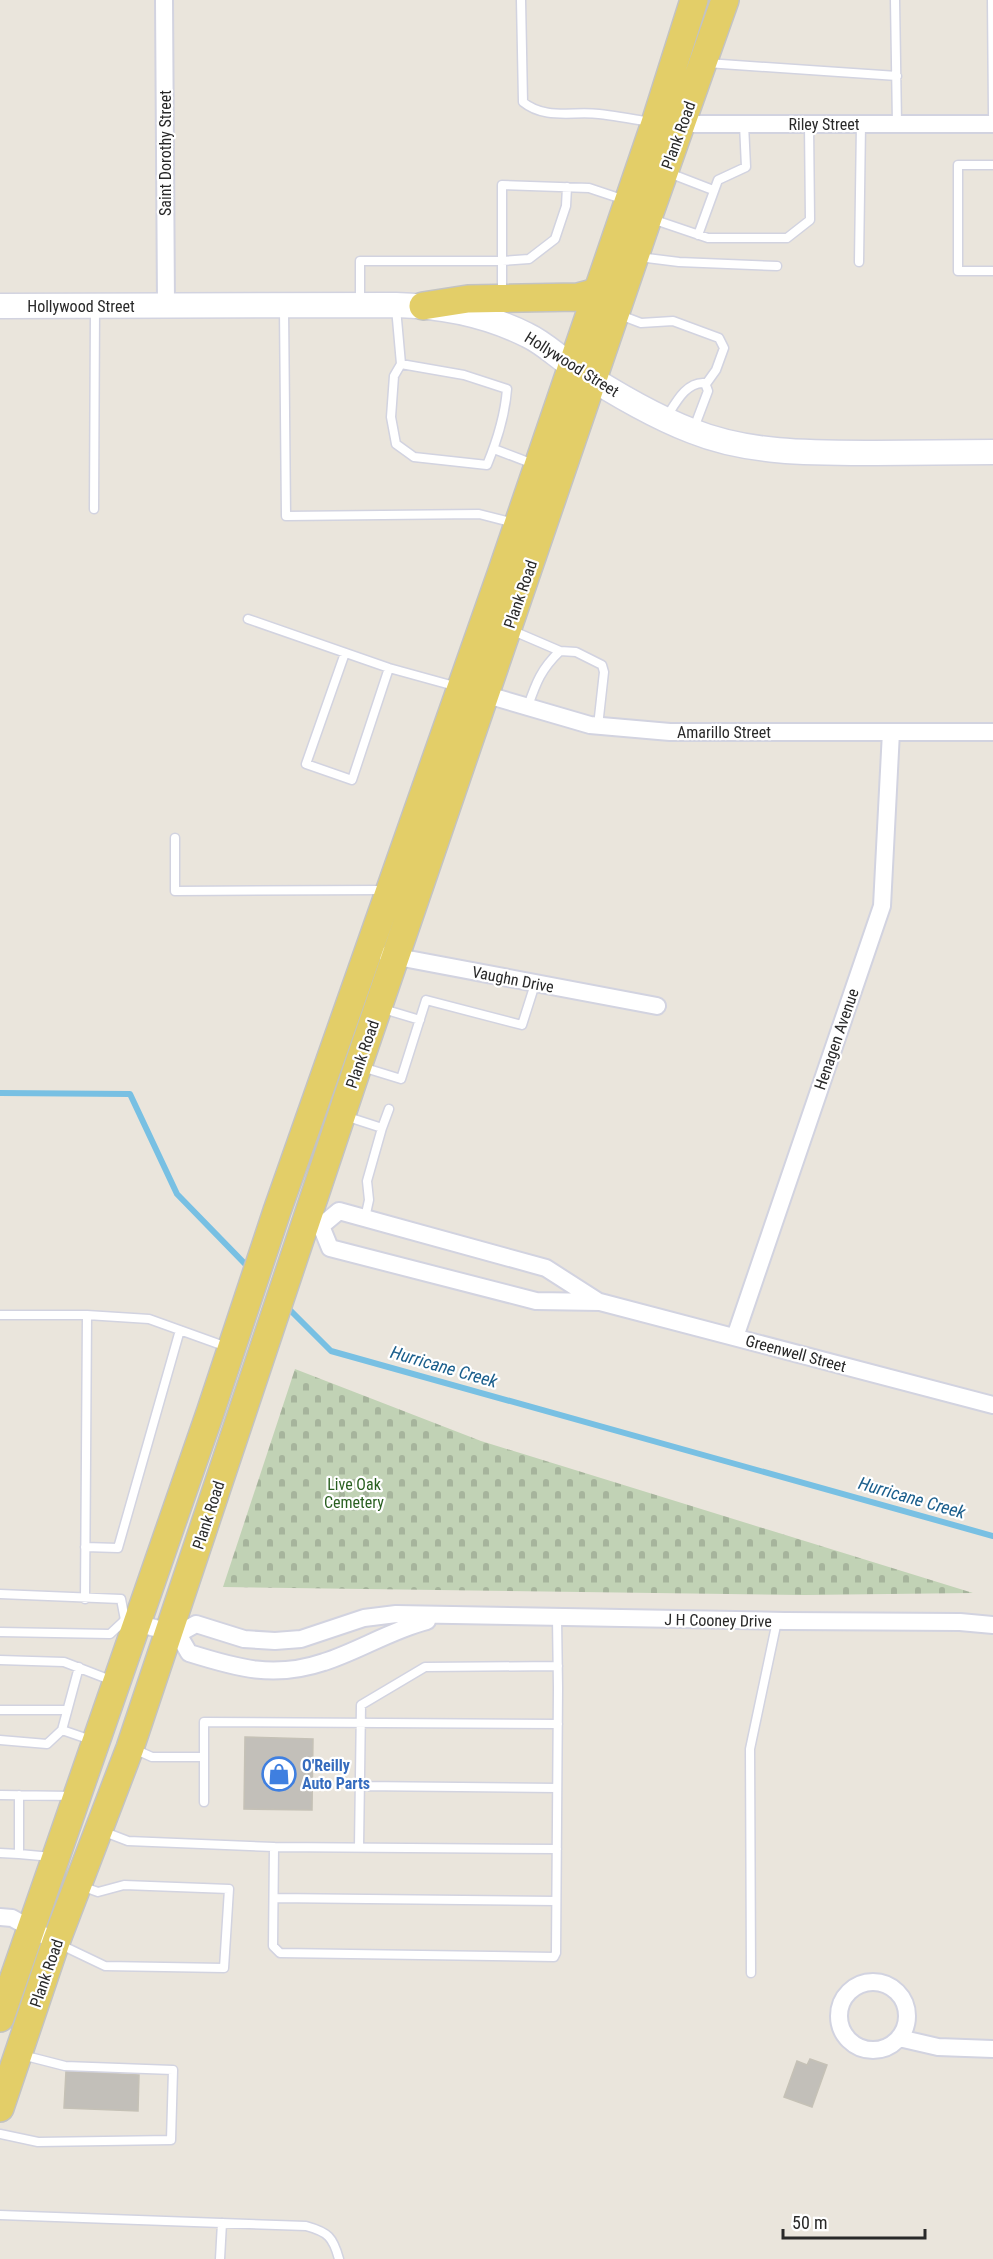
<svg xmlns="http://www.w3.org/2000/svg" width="993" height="2259" viewBox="0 0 993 2259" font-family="'Roboto Condensed',sans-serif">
<defs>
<pattern id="cemetery-stones" width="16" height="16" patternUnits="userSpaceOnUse" patternTransform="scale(1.5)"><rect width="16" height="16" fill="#c1d2b5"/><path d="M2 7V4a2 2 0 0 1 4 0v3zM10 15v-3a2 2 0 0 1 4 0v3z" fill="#a6b49c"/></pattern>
</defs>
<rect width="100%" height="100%" fill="#eae5dc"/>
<path fill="url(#cemetery-stones)" d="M295 1369 481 1441 973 1593 804 1595 223 1587Z"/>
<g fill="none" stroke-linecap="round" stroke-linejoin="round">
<path stroke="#78c0e3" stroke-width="6" d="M0 1093 130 1094 177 1194 251 1270
M285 1305 331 1351 993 1536"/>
</g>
<path fill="#c2bfb9" stroke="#c5c1b6" stroke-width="1.5" d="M245 1737 313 1739 312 1810 244 1809Z
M810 2059 827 2065 812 2107 784 2097 797 2061 807 2065Z
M66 2071 139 2075 138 2111 64 2108Z"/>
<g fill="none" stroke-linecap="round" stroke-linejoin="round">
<defs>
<path id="lane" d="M521 0 523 102C545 120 573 111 599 114 616 116 633 119 650 122
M895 0 897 124
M992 0 993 115
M707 63 897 76
M993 165H958V271H993
M669 173 713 190
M652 219 708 238H787L810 220 809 124
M698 235 718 180 746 167 744 124
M639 257 679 262 777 266
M859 262 861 124
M502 294V185L589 188 625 200
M360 302V261H502L529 259 555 239 566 206 567 187
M396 308 401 364 464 375 507 389C505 415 497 441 487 465L414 457 396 444 391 417 394 376 401 364
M284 309 286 516 479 514 514 523
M620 315 641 323 673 321 719 338 724 348 716 370 706 384
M666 418C675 404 686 381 705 383L708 391 694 428
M494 449 536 465
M94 509 95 307
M248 619 389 668 458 687
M511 630 560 651
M345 653 306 764 352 780 389 668
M528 706C536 683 541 669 560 651L576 652 602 665 604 672 598 726
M175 838V891L385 890
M380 1008 420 1020
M362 1067 401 1079 426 1000 522 1025 535 984
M345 1116 382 1128 367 1181 369 1200 365 1218
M382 1128 389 1109
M0 1315H87
M85 1547 118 1548 180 1330
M0 1594 121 1599 125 1620 110 1634 0 1632
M85 1599 87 1315 149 1319 227 1347
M0 1660 64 1662 113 1681
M79 1667 62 1730 94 1741
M0 1710H67
M0 1740 47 1744 62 1730
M134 1749 152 1757H204
M360 1786 557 1788
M0 1795 73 1796
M19 1795V1854L52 1857
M204 1802V1722L558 1724
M102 1831 128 1841 274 1847 273 1946 280 1953 554 1957 556 1953 558 1688 557 1618
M274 1847 557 1849
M359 1847 361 1705 425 1667 558 1666
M0 1853 19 1854
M274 1898 556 1901
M59 1944 105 1966 224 1968 229 1889 124 1885 98 1892 81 1886
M751 1973 750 1749 777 1621
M0 2134 38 2142 171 2140 173 2070 65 2066 22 2055
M0 2215 306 2226C328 2232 333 2237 339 2259
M220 2259 222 2223"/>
<path id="street" d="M164 0 166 306
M673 124H993
M477 692 590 725 670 732H993
M387 955 657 1006
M321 1226 330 1248 536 1301 600 1302 993 1405
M321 1226 339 1211 546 1268 599 1302
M735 1337 882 906 891 732
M128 1621 178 1634 196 1624 244 1639 275 1641 301 1639 364 1618 396 1614 785 1621 960 1622 993 1625
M178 1634 189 1653C237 1668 274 1679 324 1662 359 1651 391 1630 427 1621
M0 1917 12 1918 56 1942
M839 2016a34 34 0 1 1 68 0a34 34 0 1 1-68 0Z
M899 2038 938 2047 993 2049"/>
<path id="secondary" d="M0 306 396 305C441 306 487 315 527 335 544 343 557 356 572 366 609 390 650 415 692 431 749 454 814 453 875 453 914 453 954 452 993 452"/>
<path id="primary" d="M423 306 468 299 578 297 593 293 598 288
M0 2018 210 1413 277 1211 501 574 655 123 694 0
M0 2108 56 1942 130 1748 358 1066 648 218 725 0"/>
</defs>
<use href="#lane" stroke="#d2d3e0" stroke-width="11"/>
<use href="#street" stroke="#d2d3e0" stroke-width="20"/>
<use href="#secondary" stroke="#d2d3e0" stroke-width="27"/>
<use href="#primary" stroke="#c3c3c3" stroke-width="30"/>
<use href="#lane" stroke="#fff" stroke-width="8"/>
<use href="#street" stroke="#fff" stroke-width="16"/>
<use href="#secondary" stroke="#fff" stroke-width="24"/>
<use href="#primary" stroke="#e3ce68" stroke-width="27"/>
</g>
<defs>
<symbol id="shop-ring" viewBox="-11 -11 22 22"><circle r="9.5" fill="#fff" stroke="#3f7fe0" stroke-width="1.5"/><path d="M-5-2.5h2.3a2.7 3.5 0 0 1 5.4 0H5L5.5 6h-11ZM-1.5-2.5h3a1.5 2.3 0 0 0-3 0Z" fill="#3f7fe0"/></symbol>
</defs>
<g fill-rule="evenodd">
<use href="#shop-ring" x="260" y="1755" width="38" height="38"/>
</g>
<g text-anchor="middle" stroke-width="4.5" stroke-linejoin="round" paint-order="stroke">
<g font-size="16" fill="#292929" stroke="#fff">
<text x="824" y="130">Riley Street</text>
<text transform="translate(678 135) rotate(-70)" y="6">Plank Road</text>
<text transform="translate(165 153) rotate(-90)" y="6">Saint Dorothy Street</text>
<text x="81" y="312">Hollywood Street</text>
<text transform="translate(572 364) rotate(32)" y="6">Hollywood Street</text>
<text transform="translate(520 594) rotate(-71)" y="6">Plank Road</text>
<text x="724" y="738">Amarillo Street</text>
<text transform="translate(513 979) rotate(11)" y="6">Vaughn Drive</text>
<text transform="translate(836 1039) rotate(-71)" y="6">Henagen Avenue</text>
<text transform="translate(362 1054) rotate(-71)" y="6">Plank Road</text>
<text transform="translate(796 1353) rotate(15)" y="6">Greenwell Street</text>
<text transform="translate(208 1515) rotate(-72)" y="6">Plank Road</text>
<text transform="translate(718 1620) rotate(1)" y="6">J H Cooney Drive</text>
<text transform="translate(46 1973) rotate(-71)" y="6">Plank Road</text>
</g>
<g font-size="16" fill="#295f20" stroke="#fff">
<text x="354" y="1490">Live Oak<tspan x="354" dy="18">Cemetery</tspan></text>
</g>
<g font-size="16" font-weight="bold" fill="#366cbe" stroke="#fff" text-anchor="start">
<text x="302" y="1771">O'Reilly<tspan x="302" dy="18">Auto Parts</tspan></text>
</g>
<g font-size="18" font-style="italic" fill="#1a5e8c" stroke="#fff">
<text transform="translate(444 1367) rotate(16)" y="6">Hurricane Creek</text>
<text transform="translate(912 1498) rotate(16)" y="6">Hurricane Creek</text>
</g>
</g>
<path d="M783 2229v9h142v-9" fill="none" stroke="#292929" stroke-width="3"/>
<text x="792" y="2229" font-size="18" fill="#292929" stroke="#ffffff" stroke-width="4.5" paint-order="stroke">50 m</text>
</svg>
